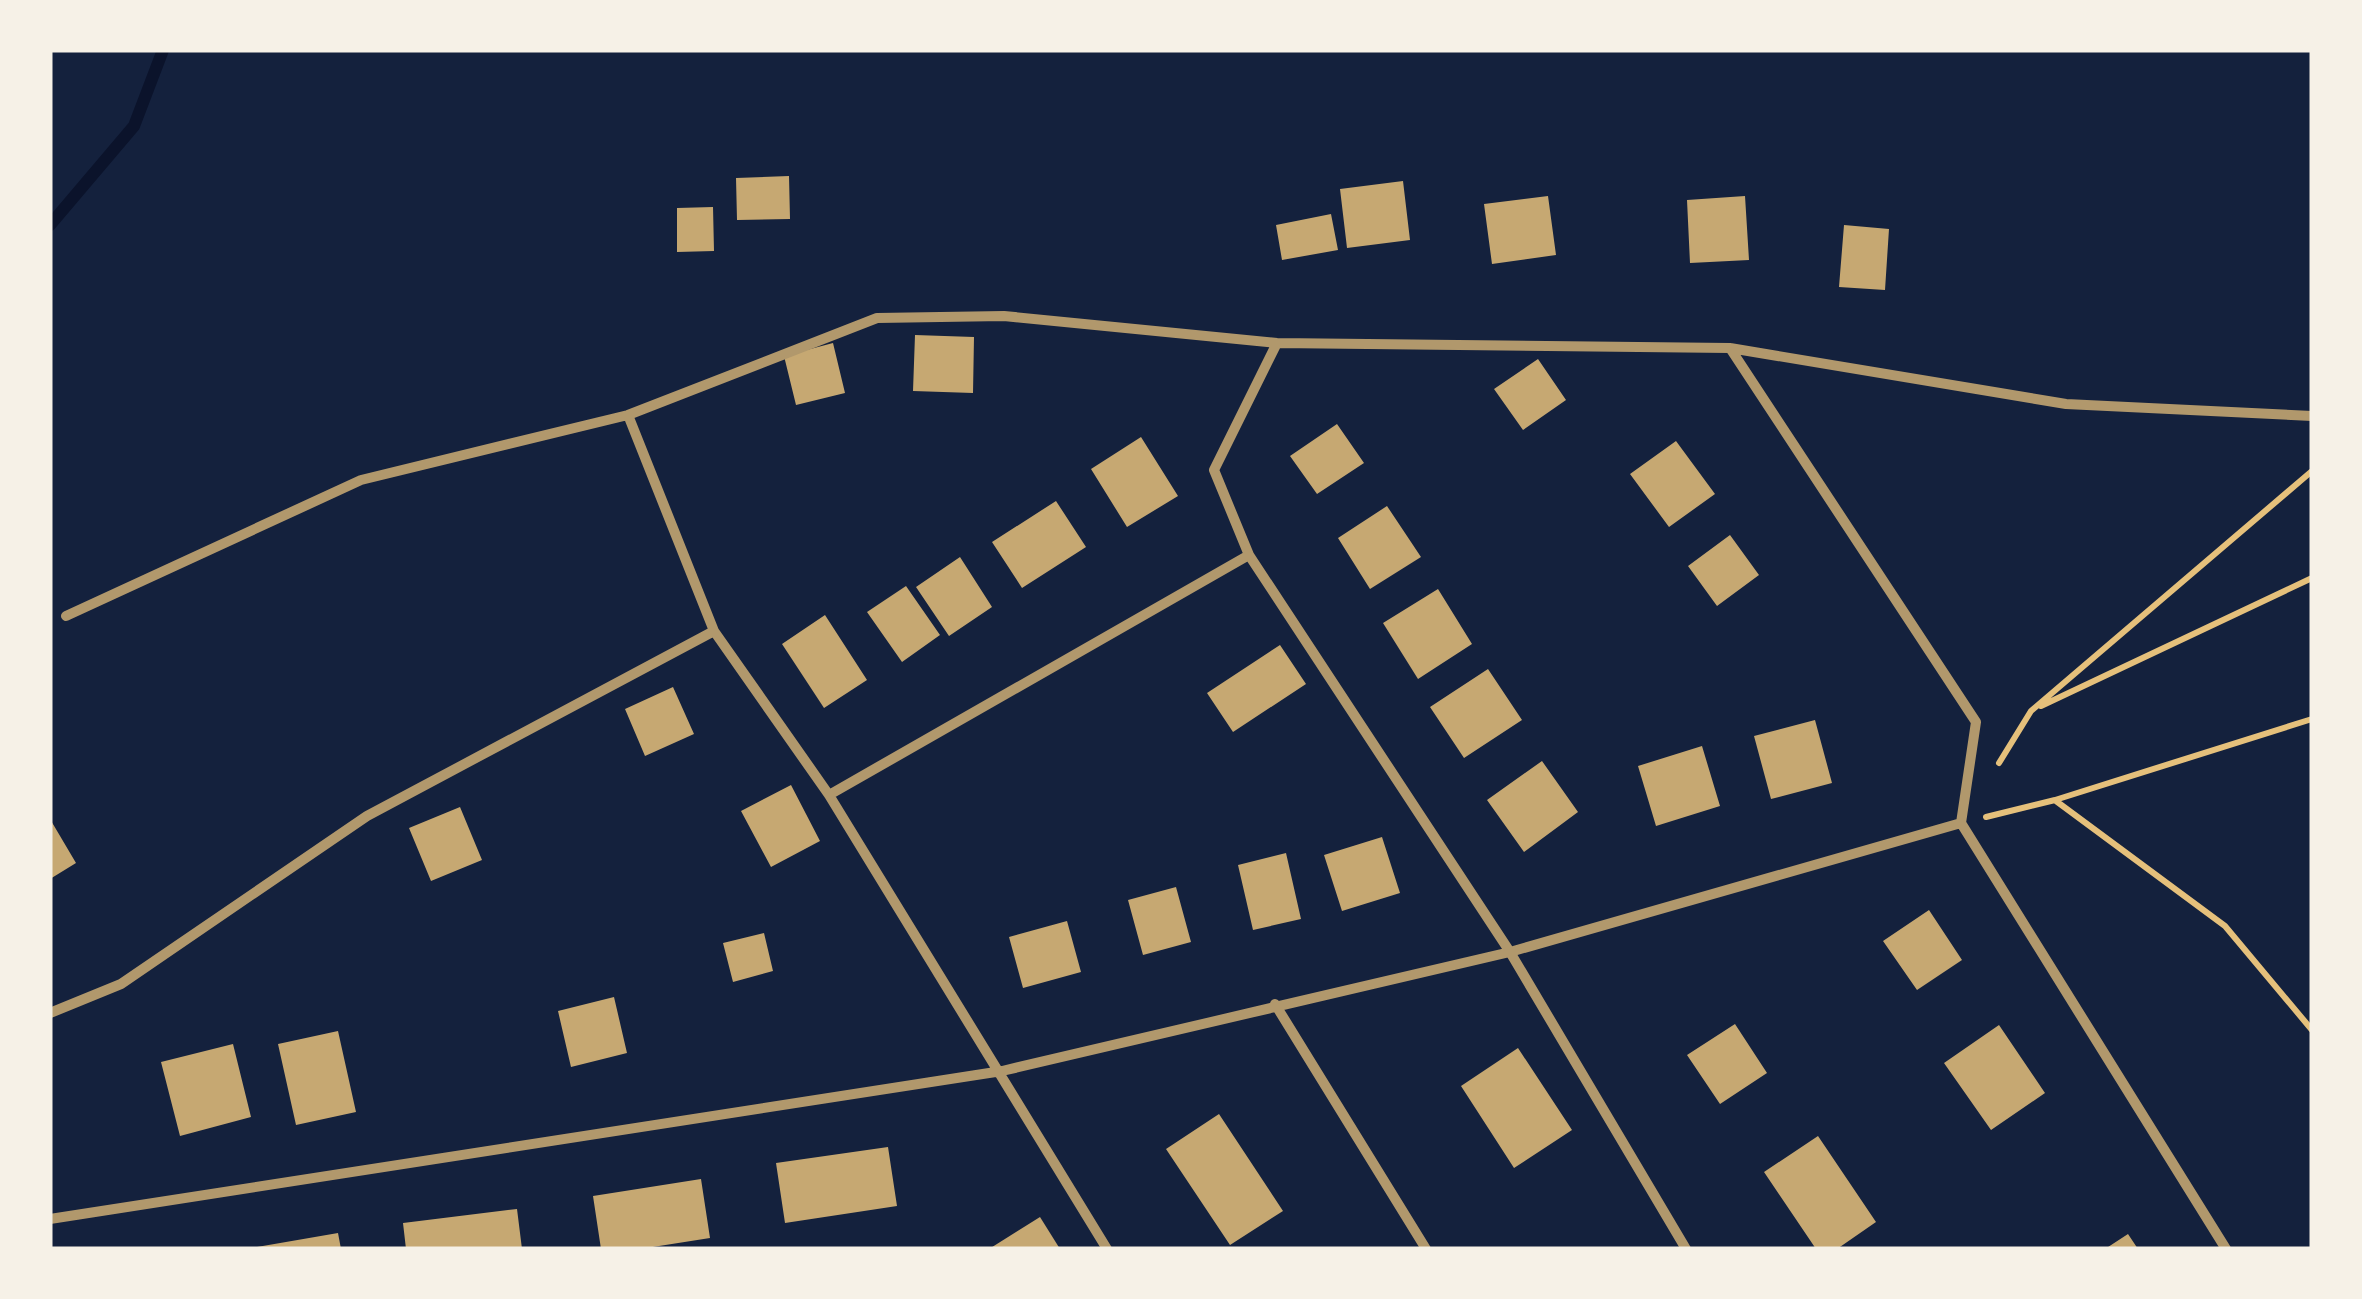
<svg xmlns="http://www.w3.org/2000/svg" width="2362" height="1299" viewBox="0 0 2362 1299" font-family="'Work Sans',sans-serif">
<rect width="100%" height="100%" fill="#14213d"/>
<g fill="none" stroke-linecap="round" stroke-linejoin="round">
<path stroke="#0b132b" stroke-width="12" d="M50 225 134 126 163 50"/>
</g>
<path fill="#c6a872" d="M789 176 790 219 737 220 736 178Z
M1403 181 1410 240 1347 248 1340 189Z
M1548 196 1556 255 1492 264 1484 204Z
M1745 196 1749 260 1690 263 1687 200Z
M713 207 714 251 677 252V208Z
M1331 214 1338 250 1282 260 1276 225Z
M1844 225 1889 229 1885 290 1839 287Z
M915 335 974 337 973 393 913 391Z
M833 343 845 393 796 405 784 356Z
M1538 359 1566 400 1523 430 1494 389Z
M1337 424 1364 463 1317 494 1290 456Z
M1141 437 1178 496 1127 527 1091 469Z
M1676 441 1715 494 1669 527 1630 474Z
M1056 501 1086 547 1022 588 992 542Z
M1387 506 1421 557 1370 589 1338 538Z
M1730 535 1759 575 1717 606 1688 566Z
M960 557 992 607 949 636 916 587Z
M906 586 940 635 902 662 867 612Z
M1438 589 1472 644 1418 679 1383 623Z
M825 615 867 680 824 708 782 644Z
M1280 645 1306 684 1233 732 1207 693Z
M1488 669 1522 720 1464 758 1430 707Z
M673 687 694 734 645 756 625 709Z
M1815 720 1832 783 1771 799 1754 736Z
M1702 746 1720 806 1656 826 1638 766Z
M1542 761 1578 812 1524 852 1487 800Z
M791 785 820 841 771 867 741 811Z
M460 807 482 860 431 881 409 828Z
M50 819 76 863 50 879Z
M1382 837 1400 893 1342 911 1324 855Z
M1286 853 1301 919 1253 930 1238 865Z
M1176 887 1191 942 1143 955 1128 900Z
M1929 910 1962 960 1917 990 1883 941Z
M1067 921 1081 972 1023 988 1009 937Z
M764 933 773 971 733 982 723 943Z
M614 997 627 1053 571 1067 558 1011Z
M1735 1024 1767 1073 1720 1104 1687 1055Z
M1999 1025 2045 1093 1991 1130 1944 1063Z
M338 1031 356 1112 296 1125 278 1044Z
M233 1044 251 1117 180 1136 161 1062Z
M1518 1048 1572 1130 1514 1168 1461 1086Z
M1219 1114 1283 1211 1230 1245 1166 1149Z
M1818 1136 1876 1222 1837 1249H1816L1764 1172Z
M888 1147 897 1206 785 1223 776 1163Z
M701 1179 710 1238 640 1249H601L593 1196Z
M517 1209 522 1249H406L403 1223Z
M1040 1217 1060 1249H989Z
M338 1233 341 1249H257V1247Z
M2128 1234 2138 1249H2105Z"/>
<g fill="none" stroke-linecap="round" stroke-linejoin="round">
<path stroke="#e5c07b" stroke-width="6" d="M2041 706 2312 578
M1999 763 2031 711 2312 471
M2056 801 2225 926 2312 1030
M1986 817 2055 800 2312 719"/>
<path stroke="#b1986c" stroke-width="10" d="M1277 343 1214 470 1249 555 1510 952 1686 1249
M1730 348 1976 722 1961 823 2226 1249
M628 415 714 631 829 795 1107 1249
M66 616 361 480 628 415 877 318 1004 316 1277 343 1730 348 2066 404 2312 416
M829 795 1249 555
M1275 1004 1426 1249
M50 1013 121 984 367 816 714 631
M50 1219 1002 1071 1510 952 1961 823"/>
</g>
<rect width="2362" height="1299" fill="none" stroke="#f6f1e7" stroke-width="105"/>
</svg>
